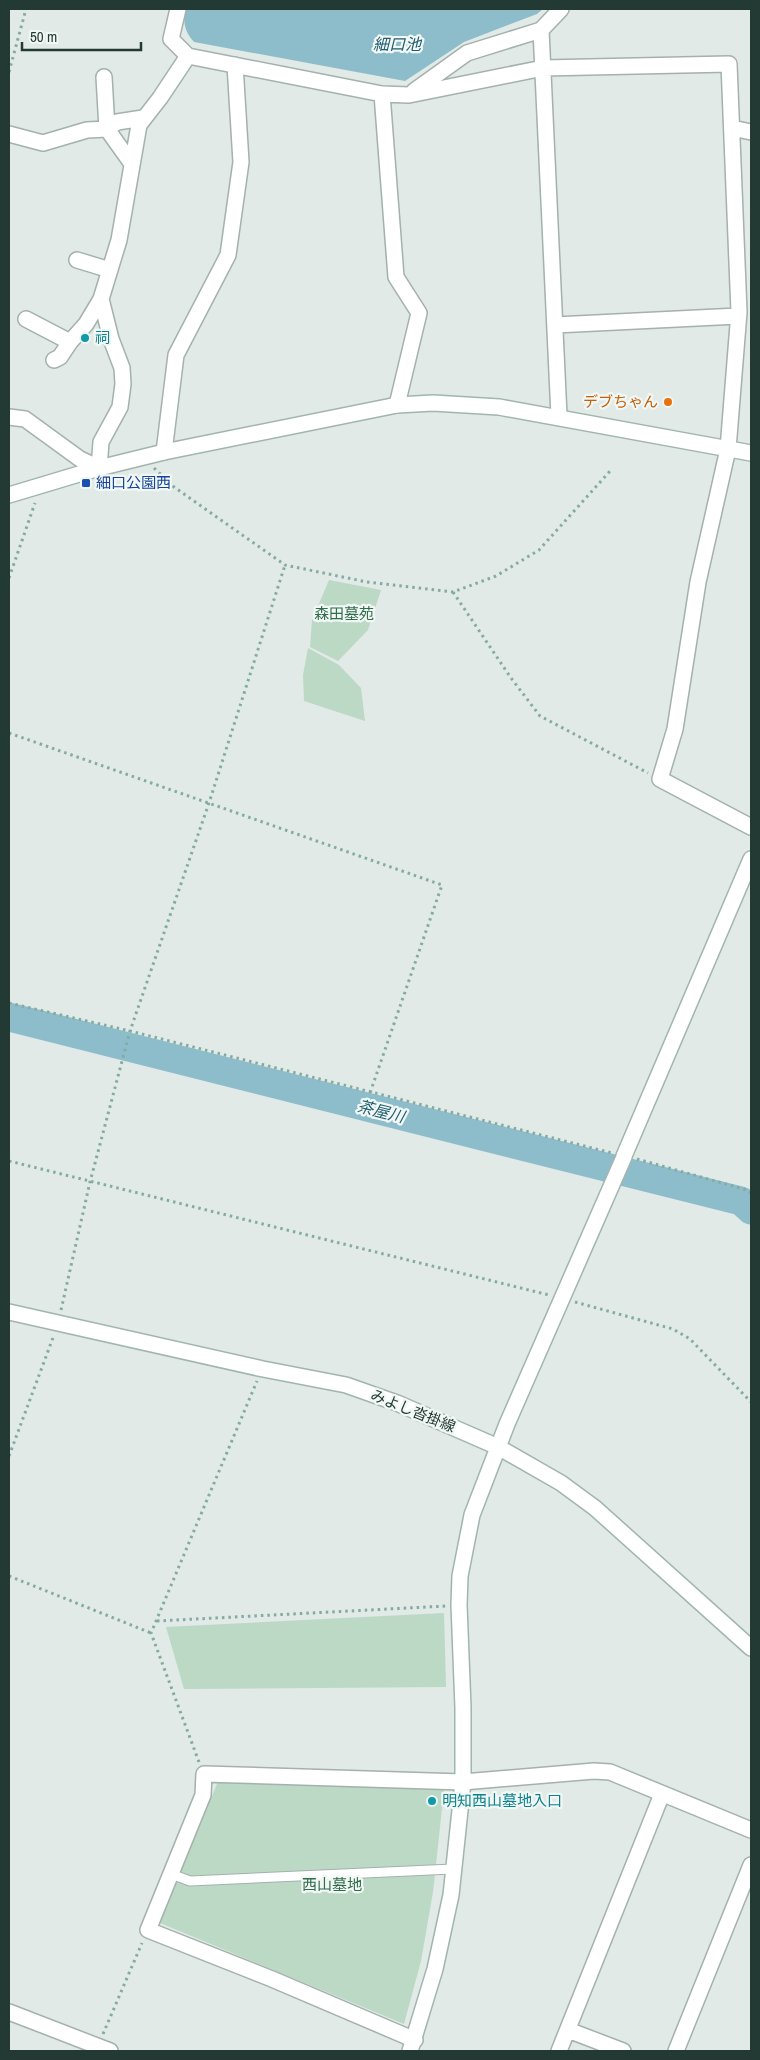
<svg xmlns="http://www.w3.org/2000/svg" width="760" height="2060" viewBox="0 0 760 2060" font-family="'Archivo Narrow','Noto Sans JP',sans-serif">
<rect width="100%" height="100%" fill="#e1eae6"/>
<path fill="#bbd9c5" d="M329 580 381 590 368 630 338 661 310 647 312 620Z
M308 648 339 665 361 688 365 721 304 701 303 675Z
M444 1613 446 1687 184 1689 166 1627Z
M219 1779 444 1790 433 1892 421 1961 404 2024 160 1923Z"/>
<path fill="#8dbdcb" d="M184 9H543L537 14 464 42 405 81 194 42C184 31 184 23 184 9Z"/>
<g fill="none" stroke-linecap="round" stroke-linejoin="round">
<path stroke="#8dbdcb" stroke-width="29" d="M9 1017 741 1201 751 1210"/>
<defs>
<path id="lane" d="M171 1874 190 1881 453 1869"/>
<path id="street" d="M178 9 171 39 188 56 382 94 409 95 543 68 729 64 739 312 728 449 698 582 675 729 660 779 751 827
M104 77 107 129 132 164
M414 91 467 53 541 30
M382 94 396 277 419 313 397 405
M732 128 751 132
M9 134 43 143 87 130 107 129 117 122 143 118
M77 260 110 270
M26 319 70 342 86 324 101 299 119 240 139 125 160 98 188 56
M555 325 738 316
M54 360 60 357 70 342
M559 416 541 30 561 9
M9 417 25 419 80 459 99 468 101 442 120 407 123 384 122 368 111 339 101 299
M164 452 176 355 228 255 241 162 235 65
M9 2012 110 2051
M568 2030 623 2051
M415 2040 272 1979 148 1930 203 1795 204 1774 463 1782 594 1771 610 1772 751 1830
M559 2051 662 1794
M676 2051 751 1865"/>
<path id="secondary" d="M9 495 99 468 164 452 397 405 433 403 499 407 751 453
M624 1156 751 859
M9 1312 263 1369 346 1385 397 1403 498 1447 561 1483 595 1508 751 1648
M410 2051 435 1969 451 1895 463 1782V1708L459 1605 460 1576 472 1515 507 1424 624 1157"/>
</defs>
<use href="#lane" stroke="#a4b1ad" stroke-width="11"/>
<use href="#street" stroke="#a4b1ad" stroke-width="18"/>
<use href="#secondary" stroke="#a1b5af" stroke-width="18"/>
<path stroke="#84aba1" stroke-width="3" stroke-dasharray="2.5 4" stroke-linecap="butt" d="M9 72 26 9
M154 468 174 487 285 565 367 582 453 592 496 576 539 550 611 470
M9 578 35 503
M453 592 511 678 540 716 648 773
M9 733 442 885 370 1093
M9 1003 130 1031 612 1153
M637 1159 747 1190 751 1193
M9 1161 549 1295
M575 1302 673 1329 690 1339 751 1402
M61 1310 90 1182 130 1031 209 803 285 565
M9 1456 54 1335
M9 1576 151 1633
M157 1621 446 1606
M199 1762 151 1633 257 1381
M103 2034 142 1943"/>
<use href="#lane" stroke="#fff" stroke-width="9"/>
<use href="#street" stroke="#fff" stroke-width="15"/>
<use href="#secondary" stroke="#fff" stroke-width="15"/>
</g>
<g fill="#0f9aa8" stroke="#f1f7f4" stroke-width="2">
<circle cx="85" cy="338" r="5"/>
<circle cx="432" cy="1801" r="5"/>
</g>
<circle fill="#e8710a" stroke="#f1f7f4" stroke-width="2" cx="668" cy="402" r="5"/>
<rect fill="#1a4fb4" stroke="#f1f7f4" stroke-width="2" x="81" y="478" width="10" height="10" rx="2.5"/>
<g text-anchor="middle" stroke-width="4.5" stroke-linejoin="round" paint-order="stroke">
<g font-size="15" fill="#0d838f" stroke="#f1f7f4" text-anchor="start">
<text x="95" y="343">祠</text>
<text x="442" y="1806">明知西山墓地入口</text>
</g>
<g font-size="15" fill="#c56008" stroke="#f1f7f4" text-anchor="end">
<text x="658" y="407">デブちゃん</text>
</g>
<g font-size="15" fill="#164399" stroke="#f1f7f4" text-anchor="start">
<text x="96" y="488">細口公園西</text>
</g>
<g font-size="15" fill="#316c4b" stroke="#f1f7f4">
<text x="344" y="619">森田墓苑</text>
<text x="332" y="1890">西山墓地</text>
</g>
<g font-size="15" fill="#233934" stroke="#f1f7f4">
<text transform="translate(413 1411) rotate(22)" y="5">みよし沓掛線</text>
</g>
<g font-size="16" font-style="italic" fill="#225e6f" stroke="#f1f7f4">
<text x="397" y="50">細口池</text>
<text transform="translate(381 1111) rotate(14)" y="6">茶屋川</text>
</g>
</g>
<rect width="760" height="2060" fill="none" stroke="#233934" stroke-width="20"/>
<path d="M22 42v8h119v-8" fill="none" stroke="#233934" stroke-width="2.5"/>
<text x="30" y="42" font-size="15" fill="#233934" stroke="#f1f7f4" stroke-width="4" paint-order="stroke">50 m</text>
</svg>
